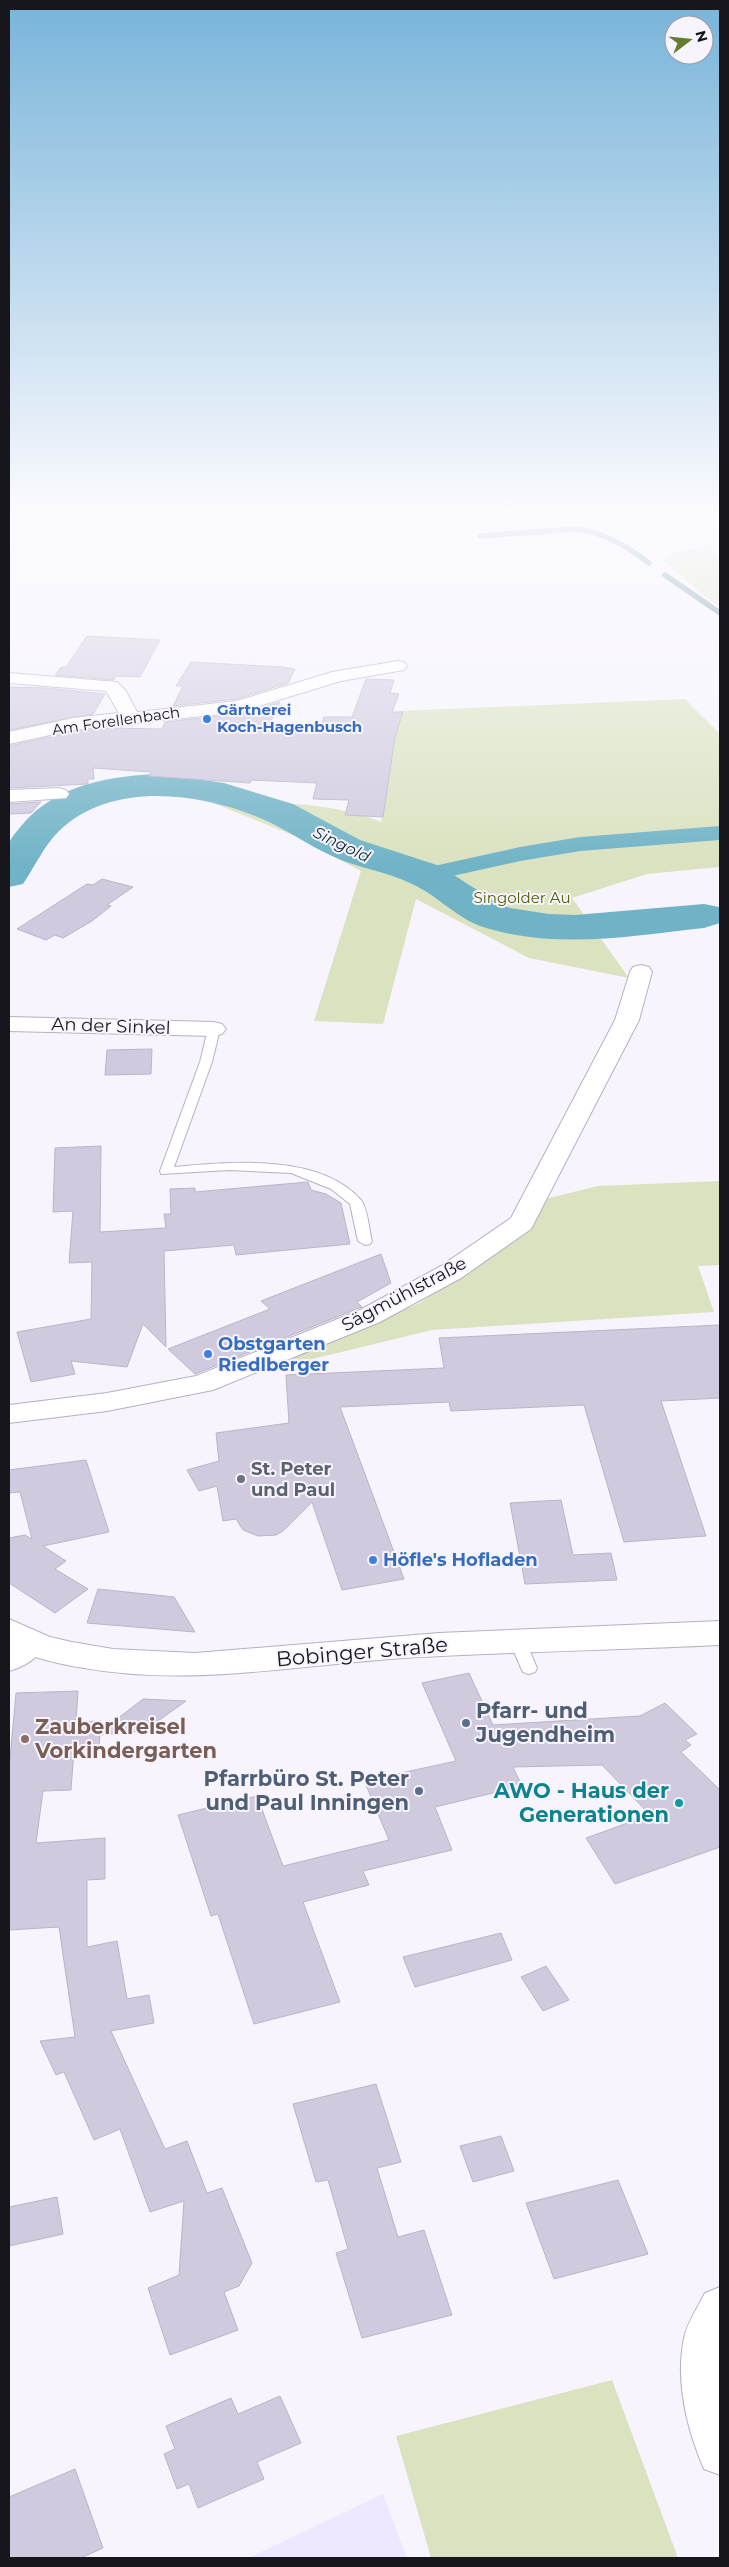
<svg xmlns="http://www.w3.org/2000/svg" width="729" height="2567" viewBox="0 0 729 2567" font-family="Montserrat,sans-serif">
<rect width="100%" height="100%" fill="#f7f4fd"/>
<path fill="#ede8ff" d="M383 2494 407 2558H248Z"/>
<path fill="#dae2c0" d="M711 546 720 559V607L702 594 664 561 671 553Z
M685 699 720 734V867L647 874 572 898 629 978 529 958 416 899 383 1024 314 1021 361 871 295 836 213 803C270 802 327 801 381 822L399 711Z
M720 1181V1265L698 1266 714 1312 432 1330 263 1371 420 1303 524 1229 545 1199 598 1186Z
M612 2380 678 2558H431L396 2436Z"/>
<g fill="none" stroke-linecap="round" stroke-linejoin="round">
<path stroke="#568493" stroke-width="5.5" d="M480 536 577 529C605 533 627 546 649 563
M665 575 720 613"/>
<path fill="#70b3c6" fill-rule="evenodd" d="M720 826V840L580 851 520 861 425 882 417 880 413 875 417 870 425 868 520 847 580 837Z"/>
<path fill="#70b3c6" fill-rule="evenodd" d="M163 774 224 783 293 804 360 840 440 866 494 901 510 908 549 914 575 915 704 904 719 907 720 923 704 928C631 936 555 950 483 927 456 918 437 895 412 884 386 871 356 868 330 855 308 845 289 831 267 821 205 793 113 779 59 831 44 846 35 866 23 884L9 887C9 874 5 857 9 844 10 838 18 830 22 825 56 784 113 775 163 774Z"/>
</g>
<path fill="#d0cadf" stroke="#b9b4c8" d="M87 636 160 640 140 677 116 676 114 680 55 675 61 667H66Z
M191 662 282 667 295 669 288 683 237 699 173 706 183 686H176Z
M366 679 394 680 390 693 399 694 392 712H403L395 737 383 817 345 815 349 800 313 799 317 783 251 780 250 783 149 776 151 772 93 768 94 779H88V784L9 788V746L73 732 111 728 162 729 165 722 239 714 280 702 268 727 320 729 324 717H352Z
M9 687 46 688 105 694 93 714 9 730Z
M41 802 31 813 9 814V804Z
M102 879 133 887 107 905 111 906 92 921 63 938 55 935 46 940 17 929 87 884 93 885Z
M152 1049 151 1074 105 1075 107 1050Z
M101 1146 100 1232 166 1228 164 1214H171L170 1189 195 1188V1192L308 1182 311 1190 326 1194 341 1203 350 1244 236 1255 234 1245 164 1251 166 1347 143 1324 127 1367 71 1361 75 1374 31 1382 17 1332 91 1319 92 1262 69 1263 73 1211 53 1212 55 1148Z
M381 1254 391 1283 357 1302 362 1307 359 1308 195 1374 168 1349 270 1309 261 1301Z
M720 1325V1398L661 1401 706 1536 624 1542 584 1405 451 1411 449 1402 340 1407 404 1579 342 1590 312 1502 283 1531 276 1535 258 1536 243 1530 236 1519 223 1521 217 1486 199 1491 187 1470 219 1461 216 1433 289 1423 286 1375 444 1368 439 1338Z
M86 1460 109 1532 43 1546 66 1561 55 1569 88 1589 55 1613 9 1583V1538L25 1535 32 1539 20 1492 9 1493V1470Z
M561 1500 573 1555 611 1553 617 1580 525 1584 510 1503Z
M98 1589 174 1597 195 1632 87 1623Z
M469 1673 493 1725 640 1716 665 1703 697 1734 685 1740 691 1745 681 1752 720 1790V1847L615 1884 586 1838 650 1815 602 1765 513 1767 522 1786 435 1807 452 1850 363 1871 369 1885 303 1902 340 2002 254 2024 218 1914 211 1916 178 1815 257 1796 283 1866 389 1840 366 1785 370 1784 369 1780 456 1761 422 1683Z
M78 1691 76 1722 101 1721 100 1732 143 1699 186 1701 144 1731 100 1735 99 1749 74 1750 71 1790 43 1791 36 1843 105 1838V1879L87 1880V1947L117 1941 127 1999 149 1995 154 2023 111 2031 165 2149 187 2141 207 2193 222 2188 252 2263 239 2286 224 2292 238 2330 170 2355 148 2288 179 2275 184 2201 150 2212 120 2129 94 2140 64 2072 56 2075 40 2041 75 2037 59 1927 9 1930V1769L16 1693Z
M501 1933 512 1960 415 1987 403 1957Z
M546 1966 569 2000 543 2011 521 1977Z
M376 2084 401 2162 377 2168 398 2237 424 2230 452 2315 362 2338 336 2253 348 2249 328 2180 316 2182 293 2104Z
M501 2136 514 2171 473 2182 460 2146Z
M618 2180 648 2254 554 2279 526 2203Z
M57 2197 63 2234 9 2246V2207Z
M280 2396 301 2443 257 2462 264 2479 198 2508 189 2484 177 2489 164 2454 175 2449 166 2426 231 2398 238 2414Z
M75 2469 103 2548 81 2558H9V2497Z"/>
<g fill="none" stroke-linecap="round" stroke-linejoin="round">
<defs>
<path id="lane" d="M214 1025 220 1029 212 1062 174 1167C230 1162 320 1153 361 1200 368 1209 369 1230 372 1241L370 1244 365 1245 358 1241 350 1204 331 1189 291 1173 229 1170 161 1174 160 1171 200 1062 208 1029Z
M517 1634 523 1636 525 1640 537 1668 535 1672 529 1674 523 1672 521 1668 509 1640 511 1636Z"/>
<path id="street" d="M398 661 404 662 407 666 404 670 341 681 239 712 73 730 9 744V732L73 718 119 713 106 691 9 683V673L117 682 126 691 137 712 237 701 332 672Z
M59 788 66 790 69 794 66 798 9 802V790Z
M641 965 649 967 652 972 639 1020 531 1229 461 1278 380 1322 213 1390 107 1411 9 1423V1405L107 1393 196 1376 360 1310 441 1266 511 1218 615 1020 630 972 633 967Z
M9 1017 214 1022 222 1024 226 1029 222 1034 214 1036 9 1031Z
M29 1632 41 1636 46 1644C38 1658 24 1667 9 1671V1642L17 1636Z
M720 2287V2475L704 2469C687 2429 675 2382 684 2338 687 2323 698 2307 705 2293Z"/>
<path id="secondary" d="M9 1619 50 1637 72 1642 113 1649 195 1653 439 1633 720 1621V1645C615 1650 509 1652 404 1658 297 1665 191 1687 84 1668 59 1664 32 1658 9 1646Z"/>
</defs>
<use href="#lane" stroke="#b5b0c4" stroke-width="2"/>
<use href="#street" stroke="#b5b0c4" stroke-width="2"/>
<use href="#secondary" stroke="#b5b0c4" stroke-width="2"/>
<use href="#lane" fill="#fff" fill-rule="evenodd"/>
<use href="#street" fill="#fff" fill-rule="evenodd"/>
<use href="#secondary" fill="#fff" fill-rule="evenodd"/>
</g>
<linearGradient id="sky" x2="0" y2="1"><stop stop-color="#78b4da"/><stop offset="0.59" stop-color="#fbfafe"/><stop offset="1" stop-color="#fbfafe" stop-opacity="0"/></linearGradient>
<rect width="729" height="868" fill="url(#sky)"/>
<g fill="#3f7fe0" stroke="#f7f4fd" stroke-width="2">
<circle cx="207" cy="719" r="5"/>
<circle cx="208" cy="1354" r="5"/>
<circle cx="373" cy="1560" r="5"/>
</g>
<circle fill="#6b7280" stroke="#f7f4fd" stroke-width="2" cx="241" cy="1479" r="5"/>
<g fill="#5c6f8a" stroke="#f7f4fd" stroke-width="2">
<circle cx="466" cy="1723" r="5"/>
<circle cx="419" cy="1791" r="5"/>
</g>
<circle fill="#8d6e63" stroke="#f7f4fd" stroke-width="2" cx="25" cy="1739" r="5"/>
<circle fill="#0f9aa8" stroke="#f7f4fd" stroke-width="2" cx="679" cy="1803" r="5"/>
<g text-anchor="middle" stroke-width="4" stroke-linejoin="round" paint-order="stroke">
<g font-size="15" font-weight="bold" fill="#366cbe" stroke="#f7f4fd" text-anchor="start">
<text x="217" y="715">Gärtnerei<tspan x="217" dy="17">Koch-Hagenbusch</tspan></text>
</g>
<g font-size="15" fill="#18161d" stroke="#f7f4fd">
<text transform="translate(116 721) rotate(-8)" y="5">Am Forellenbach</text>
</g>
<g font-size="15" fill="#545f06" stroke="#f7f4fd">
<text x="522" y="903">Singolder Au</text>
</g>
<g font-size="16" font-style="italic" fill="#0c2e36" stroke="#f7f4fd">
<text transform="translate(342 844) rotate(26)" y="6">Singold</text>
</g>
<g font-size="18" fill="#18161d" stroke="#f7f4fd">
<text transform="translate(111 1026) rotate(2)" y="6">An der Sinkel</text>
<text transform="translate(404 1294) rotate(-28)" y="6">Sägmühlstraße</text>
</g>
<g font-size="18" font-weight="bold" fill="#366cbe" stroke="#f7f4fd" text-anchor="start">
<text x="218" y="1350">Obstgarten<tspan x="218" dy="21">Riedlberger</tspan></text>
<text x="383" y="1566">Höfle's Hofladen</text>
</g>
<g font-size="18" font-weight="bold" fill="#5b616d" stroke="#f7f4fd" text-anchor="start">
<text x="251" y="1475">St. Peter<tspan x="251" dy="21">und Paul</tspan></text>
</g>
<g font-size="21" fill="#18161d" stroke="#f7f4fd">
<text transform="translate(362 1652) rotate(-5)" y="7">Bobinger Straße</text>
</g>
<g font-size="21" font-weight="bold" fill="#4e5e75" stroke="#f7f4fd" text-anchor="start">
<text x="476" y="1718">Pfarr- und<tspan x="476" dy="24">Jugendheim</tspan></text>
<text x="409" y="1786" text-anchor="end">Pfarrbüro St. Peter<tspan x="409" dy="24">und Paul Inningen</tspan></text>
</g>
<g font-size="21" font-weight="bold" fill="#785e54" stroke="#f7f4fd" text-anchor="start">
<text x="35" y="1734">Zauberkreisel<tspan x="35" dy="24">Vorkindergarten</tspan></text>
</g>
<g font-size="21" font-weight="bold" fill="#0d838f" stroke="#f7f4fd" text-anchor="end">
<text x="669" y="1798">AWO - Haus der<tspan x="669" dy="24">Generationen</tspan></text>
</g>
</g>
<rect width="729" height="2567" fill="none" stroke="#18161d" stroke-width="20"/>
<g transform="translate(689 40) rotate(74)"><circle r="24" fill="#f7f4fd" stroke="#9e9ba3"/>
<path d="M0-4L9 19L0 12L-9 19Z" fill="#657d30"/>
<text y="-8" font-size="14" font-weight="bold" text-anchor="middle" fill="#18161d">N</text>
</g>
</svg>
